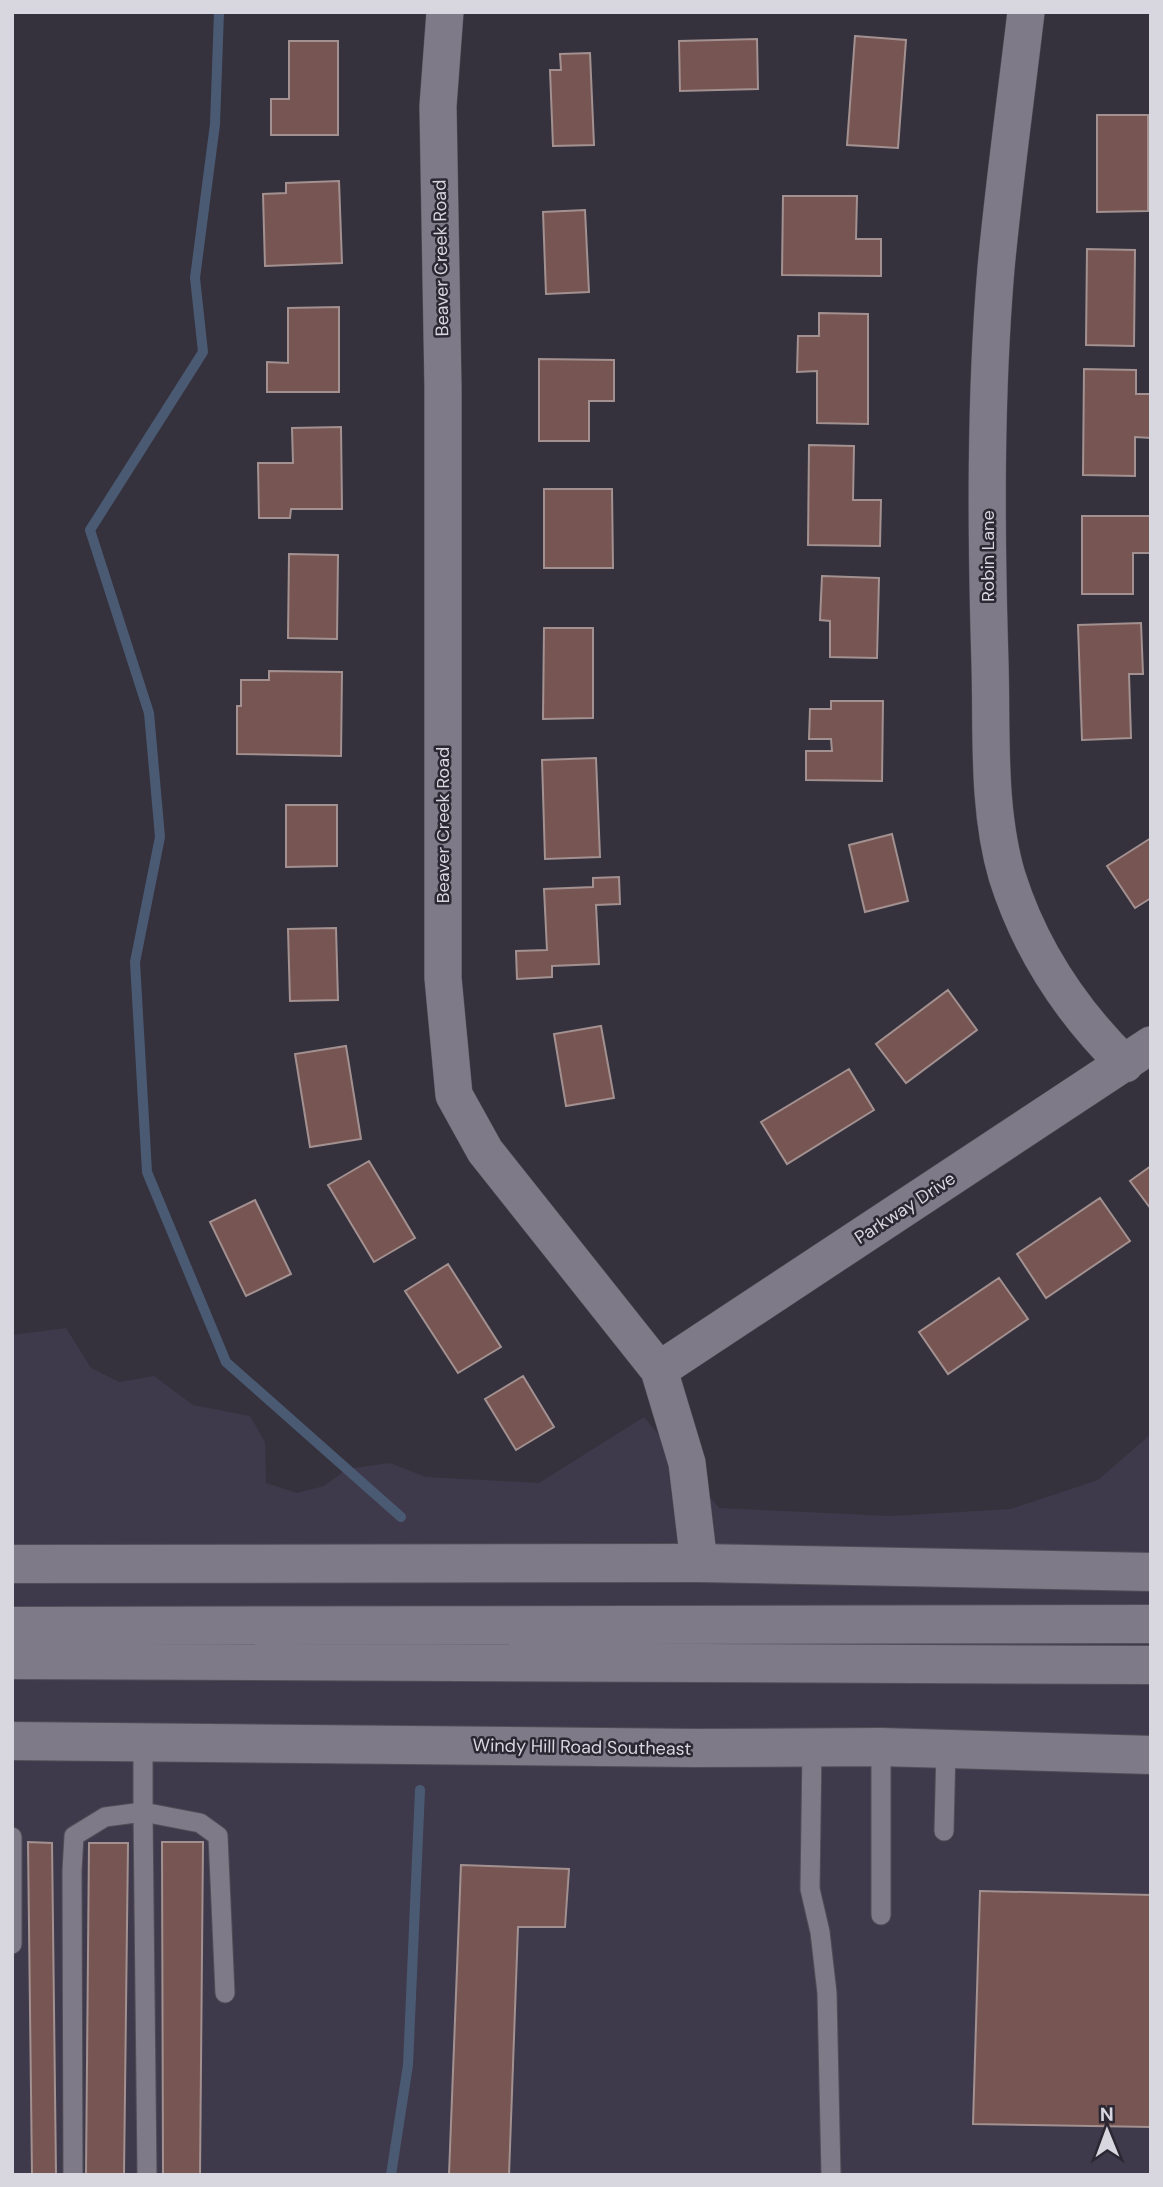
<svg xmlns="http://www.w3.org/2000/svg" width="1163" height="2187" viewBox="0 0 1163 2187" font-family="'DM Sans',sans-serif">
<rect width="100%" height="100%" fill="#35323d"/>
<path fill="#3f3a4b" d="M66 1328 91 1368 119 1382 154 1376 193 1405 250 1416 265 1442 266 1483 297 1493 324 1486 347 1469 390 1463 426 1477 539 1483 644 1417 719 1508 890 1516 1011 1509 1098 1480 1151 1434V2175H12V1335Z"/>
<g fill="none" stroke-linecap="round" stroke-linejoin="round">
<path stroke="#4b5a73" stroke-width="10" d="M219 12 215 124 195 278 203 352 90 530 149 713 160 837 135 962 147 1172 226 1362 401 1517
M391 2175 408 2065 420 1790"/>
</g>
<path fill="#775553" stroke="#a29190" stroke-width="2" d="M855 36 906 40 898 148 847 145Z
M757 39 758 89 680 91 679 41Z
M289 41H338V135H271V99H289Z
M590 53 594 145 553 146 550 70H561L560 54Z
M1097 115H1148V211L1097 212Z
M339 181 342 263 265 266 263 194 286 193V183Z
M783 196H857L856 239H881V276L782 275Z
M585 210 589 292 546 294 543 212Z
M1087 249 1135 250 1134 346 1086 345Z
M339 307V392H267V362L288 363V308Z
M819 313 868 314V424L817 423V371L797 372 798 336H819Z
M539 359 614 360V401H589V441H539Z
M1084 369 1136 370V394H1151V438L1135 437V476L1083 475Z
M341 427 342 509H291L290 518H259L258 463H293L292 428Z
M809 445 854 446 853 500H881L880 546 808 545Z
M544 489H612L613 568H544Z
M1082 516H1151V553H1133V594H1082Z
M289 554 338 555 337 639 288 638Z
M822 576 879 578 877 658 830 657V621L820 620Z
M1141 623 1143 674H1129L1131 738 1082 740 1078 625Z
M544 628H593V718L543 719Z
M269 671 342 672 341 756 237 754V706H241V680H269Z
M831 701H883L882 781 806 780V751H832L831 739H809L810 709H831Z
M596 758 600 857 545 859 542 760Z
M286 805H337V866L286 867Z
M892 834 908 901 865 912 849 845Z
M1151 838V898L1135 908 1107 866Z
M619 877 620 904 596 905 599 964 552 966V977L517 979 516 951 547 950 544 889 593 887V878Z
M336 928 338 1000 290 1001 288 929Z
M948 990 977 1030 906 1083 876 1044Z
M601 1026 614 1098 566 1106 554 1034Z
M346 1046 361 1139 310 1147 295 1054Z
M849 1069 874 1110 787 1164 761 1122Z
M369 1161 415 1238 374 1262 328 1185Z
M1151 1166V1209L1130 1181Z
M1100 1198 1130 1241 1046 1298 1017 1254Z
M255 1200 291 1274 246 1296 210 1222Z
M448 1264 501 1347 458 1373 405 1291Z
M999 1278 1028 1319 948 1374 919 1332Z
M523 1376 554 1427 516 1450 485 1399Z
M28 1842 52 1843 56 2175H32Z
M162 1842H203L200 2175H163Z
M89 1843H128L124 2175H86Z
M461 1865 569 1869 565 1927H518L509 2175H449Z
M980 1891 1151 1895V2127L973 2124Z"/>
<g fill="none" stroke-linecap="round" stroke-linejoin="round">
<defs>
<path id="lane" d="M143 1742V1812L200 1823 218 1836 225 1993
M881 1747V1915
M812 1748 810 1889 820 1932 827 1993 831 2175
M944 1831 946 1748
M12 1837V1944
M73 2175 72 1871 74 1836 105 1817 143 1812 147 2175"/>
<path id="street" d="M445 12 438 106 443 388V978L454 1095 485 1151 659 1370 687 1463 699 1563
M1026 12C1016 97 1004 183 996 268 985 399 986 532 990 663 992 732 987 808 1007 876 1030 949 1070 1010 1125 1064
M659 1370 1151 1045"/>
<path id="secondary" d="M12 1564 699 1563 1151 1572
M12 1626 1151 1624
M12 1660 1151 1665
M12 1741 695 1748 881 1747 1151 1755"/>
</defs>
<use href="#lane" stroke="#514e58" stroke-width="21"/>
<use href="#street" stroke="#514e58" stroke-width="38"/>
<use href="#secondary" stroke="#514e58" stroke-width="40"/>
<use href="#lane" stroke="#7e7a88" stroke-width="19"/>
<use href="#street" stroke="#7e7a88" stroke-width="37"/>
<use href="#secondary" stroke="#7e7a88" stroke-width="38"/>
</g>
<g text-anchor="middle" stroke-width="5" stroke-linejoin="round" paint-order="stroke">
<g font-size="18" fill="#d8d6de" stroke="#2b2833">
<text transform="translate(441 258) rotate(-91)" y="6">Beaver Creek Road</text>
<text transform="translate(988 556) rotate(-90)" y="6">Robin Lane</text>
<text transform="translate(443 825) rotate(-90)" y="6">Beaver Creek Road</text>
<text transform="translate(905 1208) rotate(-33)" y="6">Parkway Drive</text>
<text transform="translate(582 1747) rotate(1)" y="6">Windy Hill Road Southeast</text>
</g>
</g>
<rect width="1163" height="2187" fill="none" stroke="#d8d6de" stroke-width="28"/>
<g transform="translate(1107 2131) rotate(359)" stroke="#2b2833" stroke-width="5" paint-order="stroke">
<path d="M0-5L12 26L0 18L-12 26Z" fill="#d8d6de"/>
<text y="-10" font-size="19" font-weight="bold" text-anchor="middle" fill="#d8d6de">N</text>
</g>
</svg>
